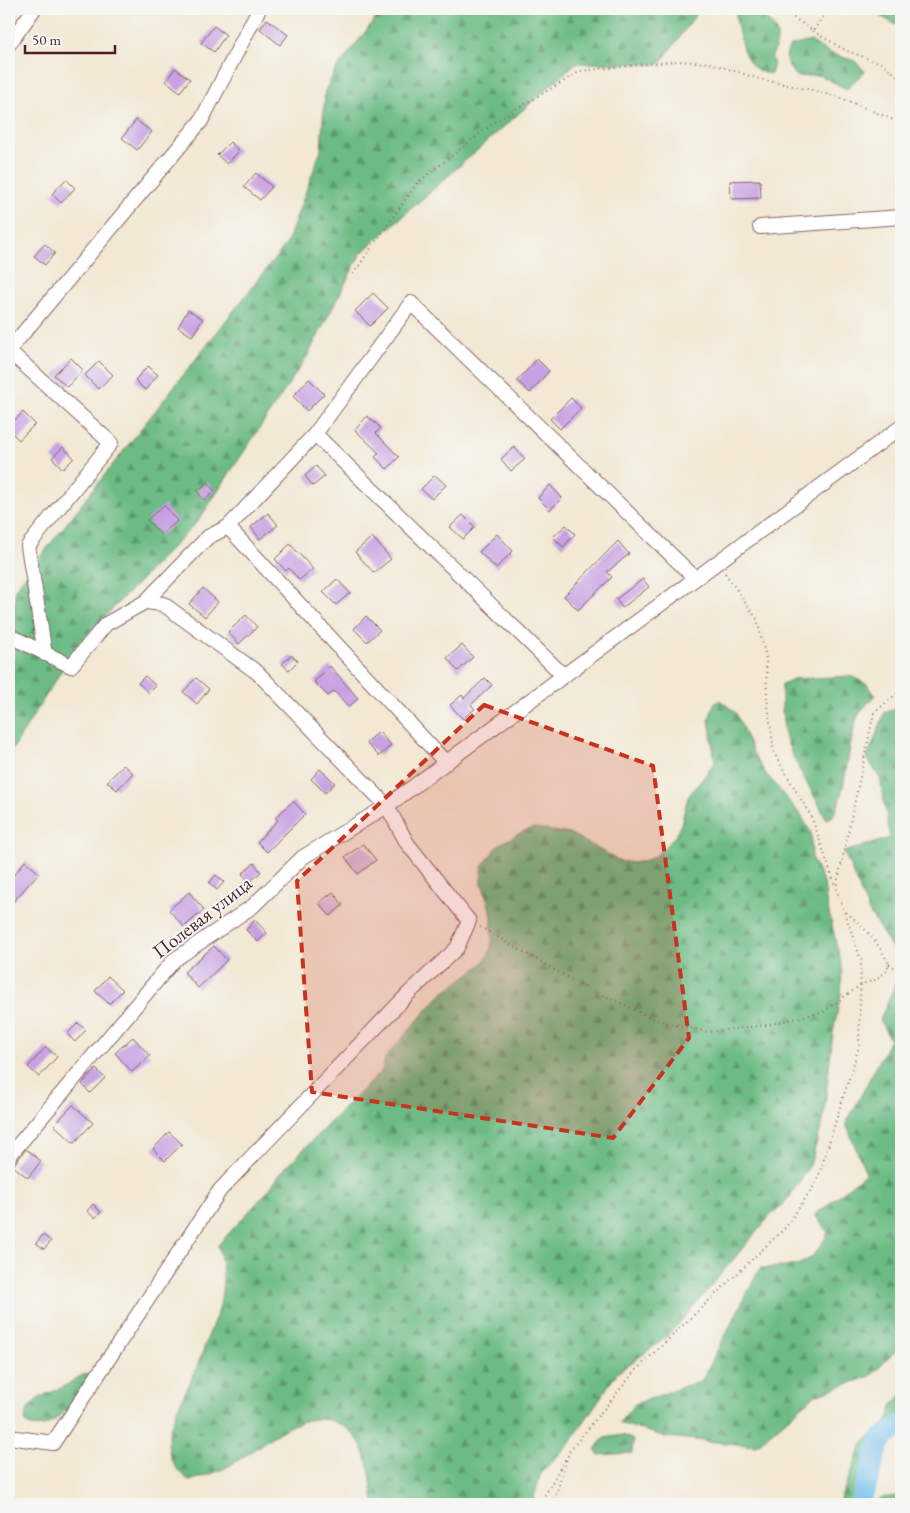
<svg xmlns="http://www.w3.org/2000/svg" width="910" height="1513" viewBox="0 0 910 1513" font-family="'EB Garamond',serif">
<defs>
<pattern id="forest-firs" width="22" height="20" patternUnits="userSpaceOnUse" patternTransform="scale(1.25)"><rect width="22" height="20" fill="#6cbb84"/><path d="M5 1l3.5 6h-7zM16 11l3.5 6h-7z" fill="#5b976c"/></pattern>
</defs>
<rect width="100%" height="100%" fill="#f6f6f2"/>
<filter id="ink" filterUnits="userSpaceOnUse"><feTurbulence type="fractalNoise" baseFrequency=".02" numOctaves="2"/><feDisplacementMap in="SourceGraphic" scale="10" xChannelSelector="R" yChannelSelector="G"/><feConvolveMatrix kernelMatrix="1 2 1 2 8 2 1 2 1" color-interpolation-filters="sRGB"/></filter>
<filter id="wash" filterUnits="userSpaceOnUse"><feTurbulence type="fractalNoise" baseFrequency=".0096" numOctaves="4" result="noise"/><feDisplacementMap in="SourceGraphic" scale="20" xChannelSelector="R" yChannelSelector="G"/><feGaussianBlur stdDeviation="1.12" result="paint"/><feColorMatrix in="noise" values="0 0 0 0 0 0 0 0 0 0 0 0 0 0 0 0 0 1.4 0 .05"/><feComposite in="paint" operator="in"/></filter>
<g filter="url(#wash)">
<rect width="100%" height="100%" fill="#f2e8d3"/>
<path fill="url(#forest-firs)" stroke="#5b6d58" d="M383 9H700L660 64 576 63 361 253 308 355 198 521 78 644 9 755V665L14 661 15 589 287 243 321 150 325 91 335 71Z
M750 9C774 23 785 30 771 58L774 64 771 74C742 73 739 33 735 10Z
M868 9H901V28Z
M811 41 829 53 855 61 865 71 847 89 819 75 797 77C788 66 782 60 790 46Z
M851 676 868 685 875 695C870 701 862 709 858 716 848 739 845 803 832 817L826 819C814 793 796 768 787 742 781 723 782 703 782 684L793 679Z
M720 700 736 713 755 757 766 774 801 815 811 833 812 859 824 883 826 901 842 967 841 994 833 1033 823 1121 810 1165 789 1198 769 1217 679 1324 663 1340 617 1373 569 1444 541 1473 532 1504H374C370 1474 369 1436 337 1423 299 1406 261 1448 229 1466 217 1473 203 1476 190 1481 146 1450 180 1408 195 1371 204 1351 209 1330 219 1310 224 1289 224 1265 218 1245L267 1192 284 1169 382 1070 385 1058 439 996 481 965 489 954 492 942V916L481 880 482 867 498 845 524 831 535 828 571 834 620 861 632 863 645 861 657 855 676 835 681 824 688 797 715 763 709 719 714 704Z
M901 708V962L869 912 844 852 890 838 880 778 867 758 885 712Z
M901 971V1345L871 1376 815 1395 756 1446 666 1437 619 1423 635 1404 702 1380 760 1268C796 1266 811 1269 828 1232L815 1215 866 1173 846 1124 890 1040 880 1020Z
M85 1374 91 1377C78 1394 54 1436 28 1425L25 1420C28 1399 45 1395 61 1388 70 1384 76 1377 85 1374Z
M901 1395V1433C867 1457 862 1464 852 1504H838L864 1441 888 1421 892 1406Z
M623 1435 633 1440 632 1453 598 1455 595 1449 604 1438Z
M885 1497H901V1504H869Z"/>
<g fill="none" stroke-linecap="round" stroke-linejoin="round">
<path stroke="#73c0ee" stroke-width="21" d="M860 1504 881 1439 901 1425"/>
</g>
<g id="blocks">
<path fill="#c7a1e3" d="M267 19 288 35 280 45 260 29Z
M214 26 226 35 214 52 201 43Z
M175 68 190 79 180 92 166 81Z
M136 120 152 132 137 150 122 138Z
M230 142 239 151 227 164 217 155Z
M256 173 272 187 260 200 244 187Z
M66 179 75 188 61 203 52 194Z
M760 180 761 198 731 199 730 181Z
M45 244 55 253 45 265 34 256Z
M373 293 388 308 370 326 355 311Z
M188 310 203 319 192 336 178 327Z
M71 358 83 370 67 387 54 375Z
M537 359 549 371 530 393 517 381Z
M99 361 113 375 98 389 85 375Z
M148 366 158 375 145 390 135 380Z
M309 379 324 394 307 411 293 396Z
M571 398 581 408 560 429 550 419Z
M23 412 35 424 19 440 9 430V426Z
M367 416 381 428 376 433 399 457 387 469 375 457 379 453 355 430Z
M63 447 74 458 63 469 52 458Z
M514 447 525 459 511 471 501 459Z
M316 466 325 476 313 486 305 476Z
M435 475 446 485 432 499 421 489Z
M208 482 215 492 204 500 197 491Z
M550 485 562 498 550 510 538 498Z
M164 505 177 521 161 535 147 520Z
M268 513 278 525 260 539 251 527Z
M463 515 475 527 463 539 450 527Z
M566 525 575 534 563 547 553 537Z
M497 534 513 551 496 568 479 552Z
M372 537 391 559 374 573 355 552Z
M618 541 629 554 607 572 612 577 578 610 564 596Z
M290 544 313 569 299 580 289 568 286 571 275 559Z
M337 579 350 593 336 605 323 592Z
M643 579 649 587 622 608 616 599Z
M203 588 218 602 205 617 189 604Z
M246 615 257 627 239 644 228 632Z
M366 616 380 630 367 642 354 629Z
M462 645 473 657 458 671 447 658Z
M291 655 298 661 289 670 282 664Z
M330 666 358 698 349 707 334 691 328 696 314 682Z
M145 676 156 686 149 693 138 683Z
M196 678 209 689 197 704 183 692Z
M485 678 492 685 471 705 475 709 463 719 450 705 462 695 464 698Z
M379 732 391 745 379 756 366 743Z
M123 765 133 773 117 790 107 782Z
M320 769 335 783 325 793 311 779Z
M293 801 305 814 267 852 257 842 278 820 275 818Z
M363 844 376 860 358 874 345 857Z
M25 861 39 873 9 906V881Z
M254 863 261 872 250 882 242 874Z
M216 875 224 882 217 890 209 883Z
M189 892 204 910 184 927 169 910Z
M333 892 343 905 330 916 319 903Z
M255 920 267 933 258 942 246 930Z
M214 946 227 960 198 988 184 972Z
M108 976 123 990 109 1004 95 991Z
M78 1023 86 1030 75 1042 67 1034Z
M133 1037 150 1056 132 1072 115 1053Z
M46 1047 57 1057 39 1077 28 1067Z
M96 1069 105 1078 90 1093 82 1084Z
M73 1105 93 1123 74 1143 54 1125Z
M169 1132 182 1144 165 1161 153 1149Z
M26 1149 41 1161 28 1178 13 1166Z
M93 1204 101 1212 95 1218 87 1211Z
M43 1235 51 1241 44 1249 36 1243Z"/>
</g>
</g>
<g filter="url(#ink)">
<use href="#blocks" fill-opacity="0" stroke="#856566" stroke-width="1"/>
<g fill="none" stroke-linecap="round" stroke-linejoin="round">
<defs>
<path id="minor" d="M9 44 34 9
M760 227 901 217
M9 350 201 121 259 9
M9 351 111 443 28 546 45 654
M315 434 228 527 446 763
M145 602 208 537 228 527
M9 642 14 638 71 666 106 624 145 602 163 604 258 673 387 806 407 843 469 921 457 948 409 993 220 1190 53 1443 9 1437
M563 675 315 434 411 303 695 578
M9 1156 174 960 253 906 303 857 387 806 901 427"/>
</defs>
<use href="#minor" stroke="#856566" stroke-width="16"/>
<path stroke="#856566" stroke-width="2" stroke-dasharray="1 4" stroke-linecap="butt" d="M781 9 813 31 828 9
M813 31 845 50 883 64 901 79
M353 274 417 183 496 121 581 71 677 61 710 63 759 79 813 90 846 100 901 123
M725 573 757 619 766 658 767 697 774 753 812 818 835 885
M480 927 581 985 659 1021 708 1032 767 1025 823 1012 862 984 875 980 886 972 889 964C878 942 865 928 846 912
M889 964 901 972
M540 1504 567 1456
M553 1504 569 1452 635 1371 786 1227 817 1181 859 1047 861 960 836 888 874 713 901 690"/>
<use href="#minor" stroke="#fff" stroke-width="14"/>
</g>
</g>
<path fill="#c8321e" fill-opacity="0.2" stroke="#c8321e" stroke-width="4" stroke-dasharray="10 6" stroke-linejoin="round" d="M484 705 653 766 689 1038 613 1138 312 1092 297 881Z"/>
<g text-anchor="middle" stroke-width="4" stroke-linejoin="round" paint-order="stroke">
<g font-size="20" fill="#4a1f2b" stroke="#f6f6f2">
<text transform="translate(202 917) rotate(-38)" y="7">Полевая улица</text>
</g>
</g>
<rect width="910" height="1513" fill="none" stroke="#f6f6f2" stroke-width="30"/>
<path d="M25 45v8h90v-8" fill="none" stroke="#4a1f2b" stroke-width="2.5"/>
<text x="32" y="45" font-size="15" fill="#4a1f2b" stroke="#f6f6f2" stroke-width="4" paint-order="stroke">50 m</text>
</svg>
